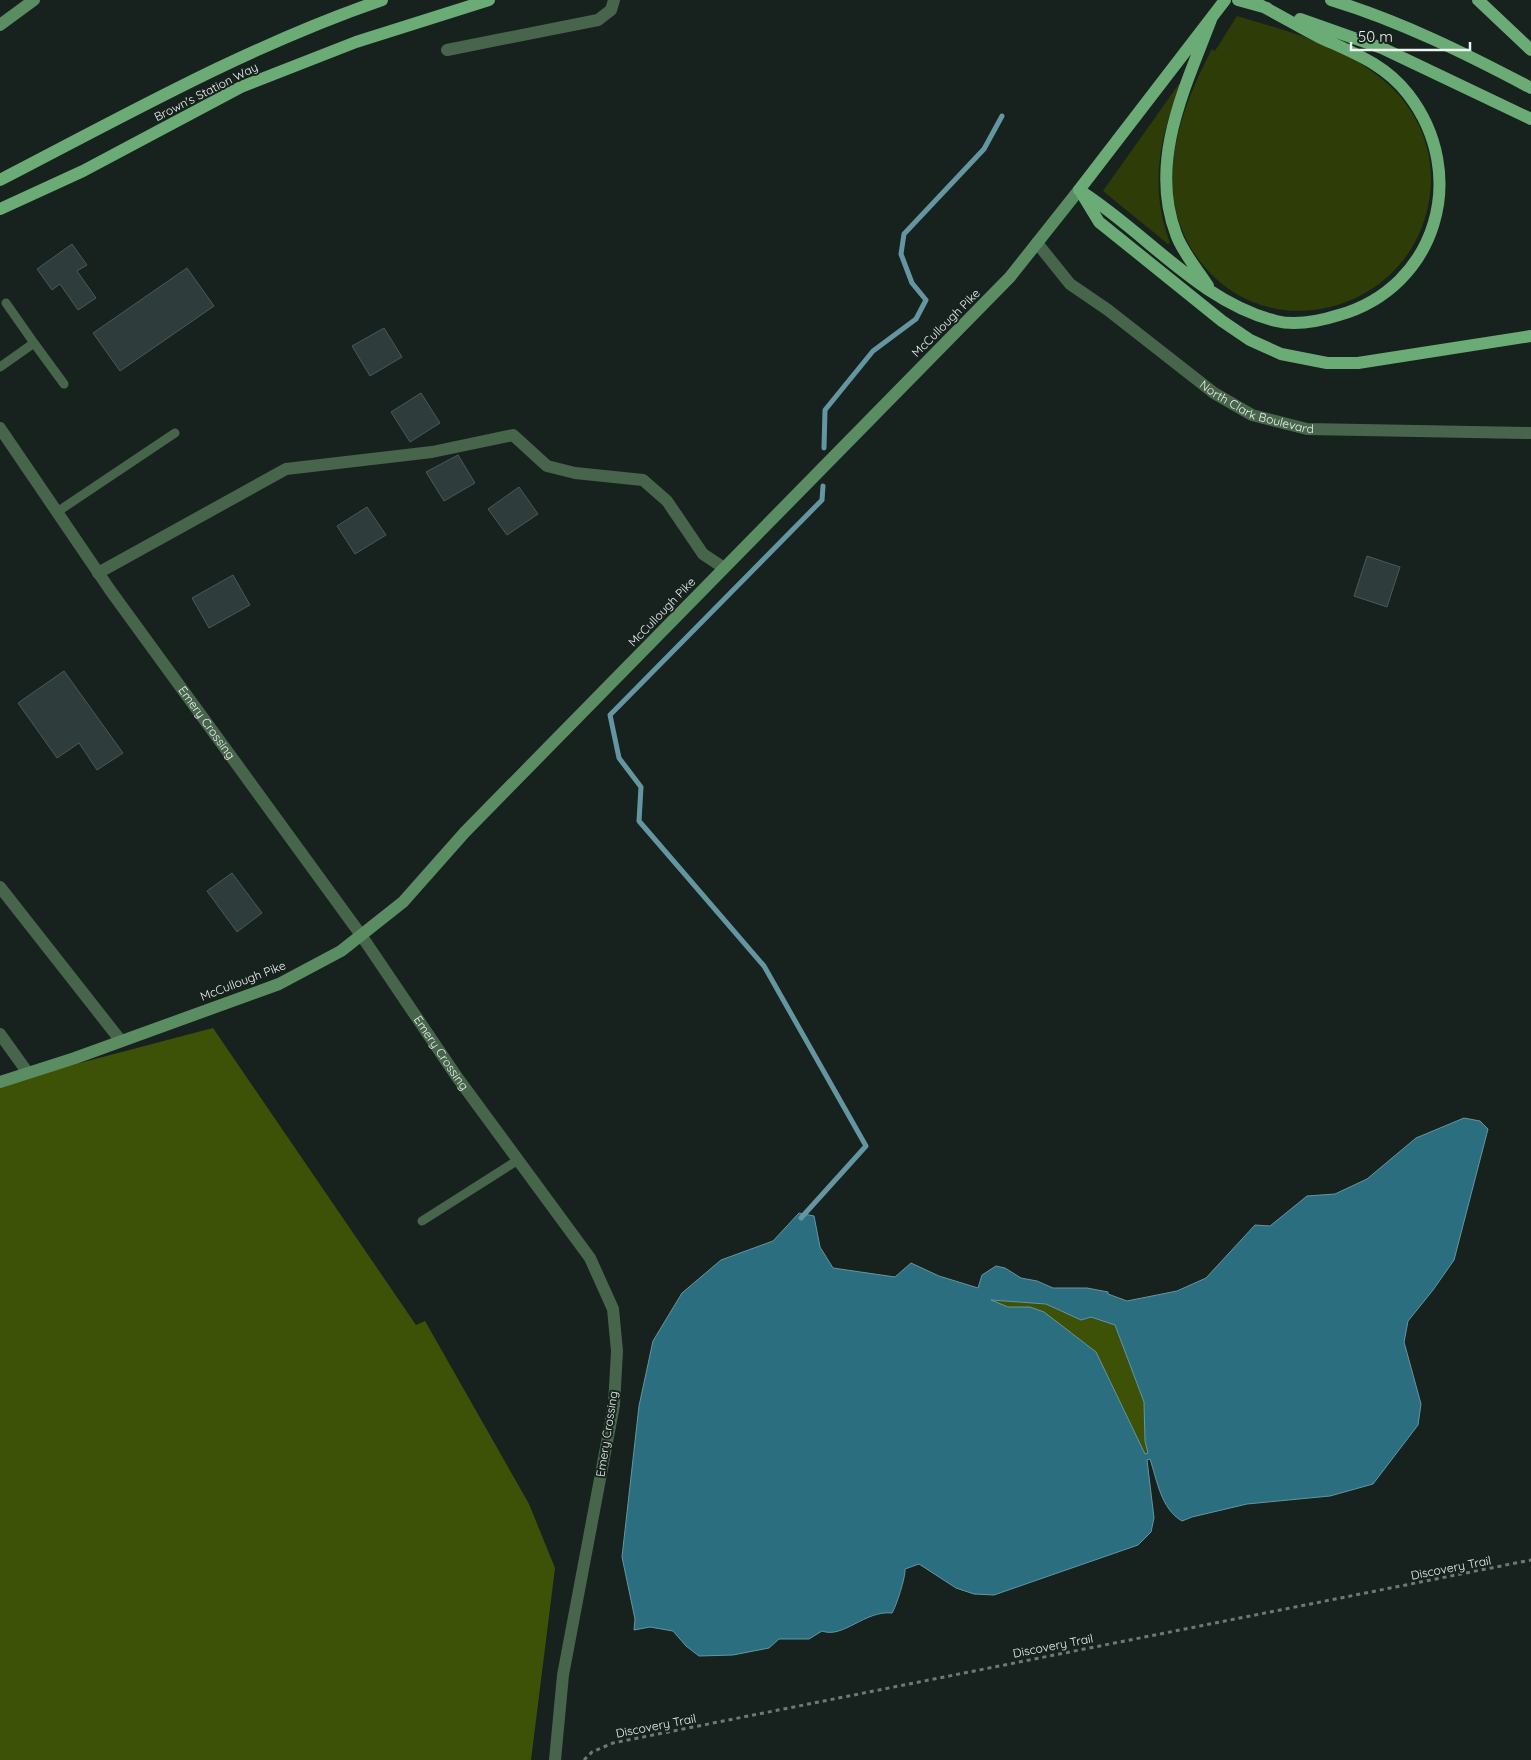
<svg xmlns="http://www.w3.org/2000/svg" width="1531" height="1760" viewBox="0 0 1531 1760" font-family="Quicksand,sans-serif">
<rect width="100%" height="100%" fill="#17221e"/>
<path fill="#2e3d08" d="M1237 16C1291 32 1348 47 1390 86 1415 109 1431 143 1431 178 1430 310 1260 362 1191 248 1153 184 1180 110 1212 49L1215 51Z
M1179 84H1181C1159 139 1149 186 1170 243L1168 244 1103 191Z"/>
<path fill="#3e5207" d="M213 1028 416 1325 425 1321 529 1504 555 1568 531 1760H0V1084Z
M989 1300 1046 1304 1081 1320 1091 1317 1115 1325 1144 1402 1145 1441 1148 1453 1145 1454 1096 1352 1030 1307H1008Z"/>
<path fill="#2a6e80" stroke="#6496a2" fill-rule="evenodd" d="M1464 1118 1480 1121 1488 1129 1454 1260 1433 1290 1408 1321 1404 1342 1421 1404 1418 1425 1373 1484 1330 1496 1247 1504 1192 1517 1182 1521C1161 1509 1157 1480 1150 1459L1147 1460 1154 1518 1151 1532 1138 1545 994 1595 974 1594 956 1588 919 1564 905 1569C906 1576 896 1607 892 1613 865 1610 843 1639 822 1631L809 1639H779L769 1648 733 1655 699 1656 686 1646 673 1631 650 1627 634 1630 635 1619 622 1557 639 1406 653 1341 682 1293 721 1260 773 1241 799 1213 814 1216 820 1247 833 1268 895 1277 911 1263 939 1276 978 1288 982 1275 996 1266 1005 1268 1021 1278 1037 1281 1053 1288H1087L1108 1292V1294L1127 1301 1177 1291 1206 1278 1255 1225 1270 1226 1307 1196 1335 1194 1367 1179 1416 1138ZM991 1300 1046 1304 1081 1320 1091 1317 1115 1325 1144 1402 1145 1441 1148 1453 1145 1454 1096 1352 1044 1312 1030 1307H1008Z"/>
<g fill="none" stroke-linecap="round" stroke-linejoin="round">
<path stroke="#6496a2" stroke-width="5" d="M824 448 825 410 873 351 916 319 926 300 912 283 901 254 904 234 984 149 1002 116
M801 1218 866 1146 764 966 639 821 641 787 619 758 610 715 822 500 823 486"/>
</g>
<path fill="#2f3c3c" stroke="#4a5958" d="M72 244 87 265 77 271 96 298 78 310 60 284 52 290 37 269Z
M187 268 214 306 120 371 93 333Z
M384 328 402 357 370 376 352 346Z
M421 393 440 423 410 442 391 412Z
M458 455 475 483 444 501 426 472Z
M519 487 538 514 507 535 488 509Z
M367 507 386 535 355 554 337 526Z
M1367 556 1400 567 1387 607 1354 596Z
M233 575 250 605 209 628 192 598Z
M64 671 123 753 97 770 79 743 57 758 18 703Z
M232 873 262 913 237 932 207 891Z"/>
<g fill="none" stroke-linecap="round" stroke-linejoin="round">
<path stroke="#6e7874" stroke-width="3" stroke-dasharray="4 4" stroke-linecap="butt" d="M584 1760 592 1752 613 1743 1531 1560"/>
<path stroke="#47654b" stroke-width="9" d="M34 343 64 384
M0 367 34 343 6 303
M57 512 175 433
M422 1221 518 1160"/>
<g stroke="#47654b" stroke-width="12">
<path d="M447 50 598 20 611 10 614 0"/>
<path id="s1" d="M1037 243 1070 284 1108 310 1214 393 1252 415 1307 429 1531 433"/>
<path id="s2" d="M0 428 110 590 361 935 457 1077 590 1258 613 1309 617 1351 614 1405 563 1675 555 1760"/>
<path d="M98 573 286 469 432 452 513 435 547 466 575 473 643 480 667 501 703 554 724 568"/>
<path d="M0 887 121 1041"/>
<path d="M0 1034 28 1073"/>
</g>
<path stroke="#5b8d63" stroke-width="12" d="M0 25 34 0
M0 1082 75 1058 279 984 341 951 403 902 465 832 1010 277 1079 190"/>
<path stroke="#6bab75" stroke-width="12" d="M1238 0 1267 8
M1331 0C1400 21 1467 54 1531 88
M1478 0 1531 50
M1300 19 1382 48 1531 119
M0 180C126 115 248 46 382 0
M1079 190C1146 232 1198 301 1276 321 1296 326 1320 321 1339 315 1437 287 1470 174 1408 94 1384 63 1351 52 1317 36 1298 26 1279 15 1260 5
M1079 190 1225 0
M1082 194 1099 222 1222 321 1250 340 1281 354 1327 363H1358L1531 336
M0 209 83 171 241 87 356 42 489 0
M1208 286C1198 270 1182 252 1176 234 1148 160 1186 86 1212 17"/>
</g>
<g text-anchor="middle" stroke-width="4" stroke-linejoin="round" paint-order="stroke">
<g font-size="12" fill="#ecf3f0" stroke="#17221e">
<text transform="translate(206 92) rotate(-27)" y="4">Brown's Station Way</text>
<text transform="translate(946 323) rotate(-45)" y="4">McCullough Pike</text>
<text dy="4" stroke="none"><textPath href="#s1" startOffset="279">North Clark Boulevard</textPath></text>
<text transform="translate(662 612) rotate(-46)" y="4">McCullough Pike</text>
<text dy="4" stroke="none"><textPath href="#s2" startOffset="360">Emery Crossing</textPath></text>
<text transform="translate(243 981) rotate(-21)" y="4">McCullough Pike</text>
<text dy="4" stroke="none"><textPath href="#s2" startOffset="765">Emery Crossing</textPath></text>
<text transform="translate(607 1434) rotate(-81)" y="4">Emery Crossing</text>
<text transform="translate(1451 1568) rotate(-11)" y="4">Discovery Trail</text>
<text transform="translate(1053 1646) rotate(-11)" y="4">Discovery Trail</text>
<text transform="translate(656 1726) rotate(-11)" y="4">Discovery Trail</text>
</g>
</g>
<path d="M1351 42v8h119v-8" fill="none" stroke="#ecf3f0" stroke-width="2.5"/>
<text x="1358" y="42" font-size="15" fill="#ecf3f0" stroke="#17221e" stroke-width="4" paint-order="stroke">50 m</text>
</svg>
